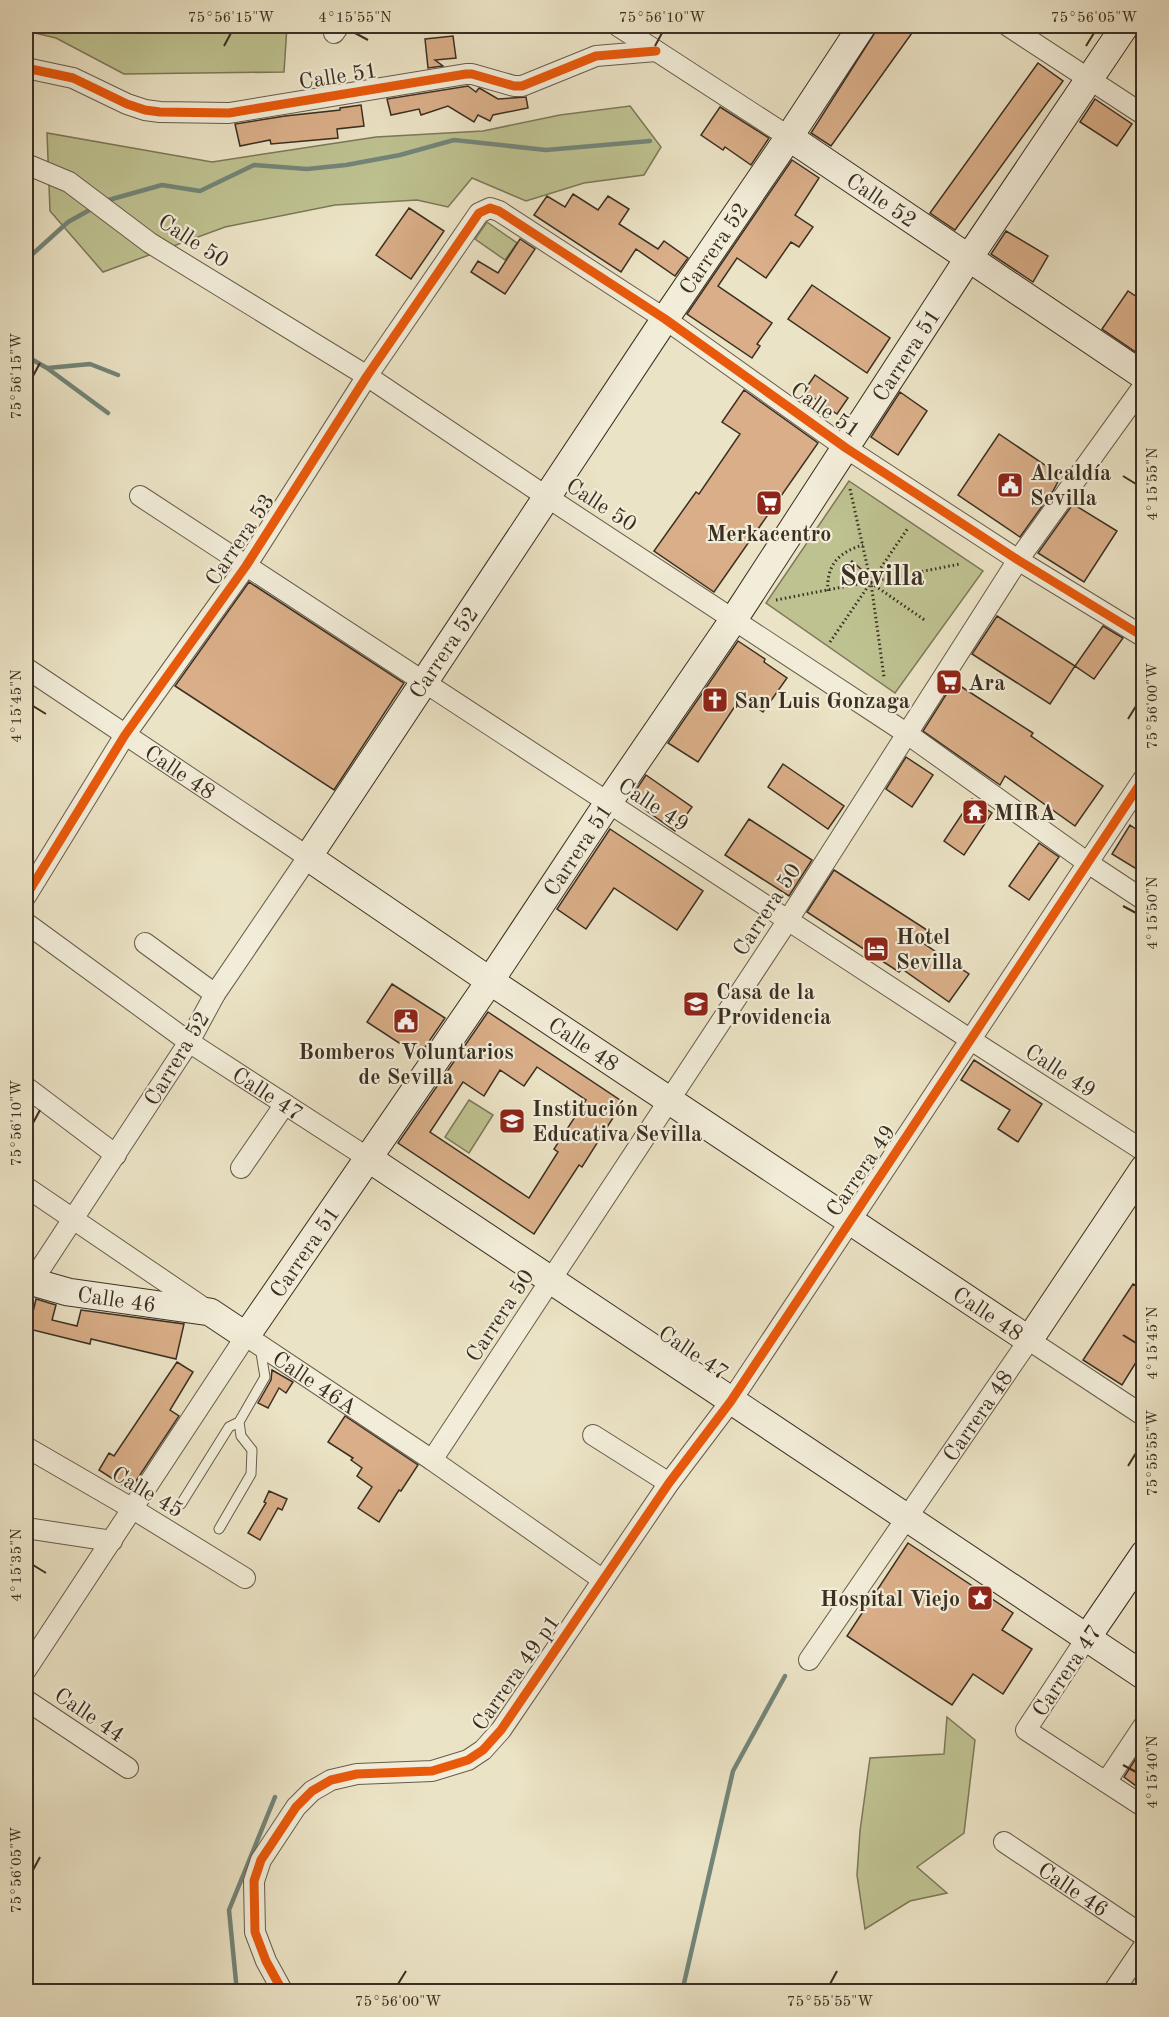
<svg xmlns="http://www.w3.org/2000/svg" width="1169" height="2017" viewBox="0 0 1169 2017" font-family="'Old Standard TT',serif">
<rect width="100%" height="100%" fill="#ebe3c5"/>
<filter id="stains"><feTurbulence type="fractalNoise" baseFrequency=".00333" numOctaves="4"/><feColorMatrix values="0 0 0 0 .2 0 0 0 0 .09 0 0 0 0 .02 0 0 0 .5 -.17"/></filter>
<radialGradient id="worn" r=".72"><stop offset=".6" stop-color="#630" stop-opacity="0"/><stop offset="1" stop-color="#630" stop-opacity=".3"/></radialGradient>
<path fill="#bec190" stroke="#7c7859" stroke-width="1.5" d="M26 26H287L284 72 124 74 56 38 26 31Z
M630 106 661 147 644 175 584 183 526 201 472 178 448 207 417 200 335 205 225 227 103 272 50 211 47 133 212 162 376 137 483 131 560 115Z
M487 222 517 243 505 260 475 239Z
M849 481 983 571 895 693 766 603Z
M469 1100 493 1115 469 1153 445 1137Z
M947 1717 975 1740 964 1833 917 1867 947 1893 910 1901 865 1929 857 1875 860 1831 870 1758 944 1754Z"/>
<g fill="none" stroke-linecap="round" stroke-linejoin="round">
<path stroke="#738578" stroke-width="4.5" d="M105 201 162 185 200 191 254 165 307 169 346 165 400 155 454 140 546 150 650 141
M26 260 68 222 95 207
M26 356 47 368 108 413
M48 368 90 364 118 375
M237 1992 229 1910 275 1797
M682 1992 733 1771 785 1676"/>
</g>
<path fill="#d9ae88" stroke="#3b2f22" stroke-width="1.5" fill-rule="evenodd" d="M879 26H917L831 146 811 133Z
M453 36 456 58 435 60 443 66 428 68 425 39Z
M1038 63 1063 81 955 230 930 213Z
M468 86 476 92 479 88 481 89 498 99 526 97 528 108 493 115 490 121 478 115 474 122 448 106 421 115 419 109 391 115 387 99Z
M1095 99 1132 124 1117 146 1080 122Z
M361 105 364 126 337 129 338 138 271 144 270 140 240 146 235 124 285 116 340 110V108Z
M720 107 769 138 751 165 725 147 723 150 701 135Z
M792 160 819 178 795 215 813 227 799 247 791 242 766 278 737 258 718 286 772 323 757 344 760 346 752 358 687 314Z
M573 194 598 210 608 196 629 209 619 224 658 249 664 241 688 258 675 276 636 249 621 272 534 215 547 196 565 207Z
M409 208 444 231 411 279 376 255Z
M1006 231 1048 256 1033 282 991 254Z
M520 239 535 249 505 294 471 272 478 261 498 273Z
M812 285 890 338 867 373 788 319Z
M1128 291 1143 301V357L1102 329Z
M815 375 848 398 837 414 804 391Z
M744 390 818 443 714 592 654 551 696 492 699 494 740 434 722 422Z
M900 392 927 411 898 455 871 437Z
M999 434 1061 476 1053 491 1020 537 958 495Z
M1073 504 1117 531 1084 582 1038 553Z
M852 561 862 570 854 577 844 573Z
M249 582 404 683 334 790 175 686Z
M997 616 1075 666 1050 704 972 654Z
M1103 626 1123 638 1094 679 1075 666Z
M738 641 765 659 764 662 787 678 763 712 741 697 698 762 668 743Z
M954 682 1033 733 1031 736 1103 786 1075 826 1005 776 1000 785 923 731Z
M906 757 933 775 912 807 886 789Z
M783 764 844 806 828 829 768 787Z
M646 775 692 807 675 831 630 799Z
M972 799 992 813 964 855 944 841Z
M749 819 812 860 789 896 725 855Z
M1130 825 1143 834V873L1112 854Z
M610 829 703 891 677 930 614 888 586 929 557 909Z
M1039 843 1059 857 1029 900 1009 886Z
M834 870 927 930 920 941 969 974 949 1002 902 969 899 972 807 912Z
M392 984 445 1018 419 1056 367 1022Z
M488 1012 623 1102 582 1167 579 1165 534 1234 398 1143ZM537 1067 586 1100 554 1149 558 1152 529 1198 430 1132 463 1082 484 1096 500 1070 524 1086Z
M974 1060 1042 1104 1018 1142 998 1129 1010 1110 961 1080Z
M1133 1284 1143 1290V1351L1122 1385 1083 1360Z
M36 1299 56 1305 52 1320 77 1326 81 1310 184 1324 176 1359 91 1339 90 1344 29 1329Z
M177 1362 193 1372 170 1410 179 1416 130 1490 99 1470 109 1453 114 1456Z
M272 1370 293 1382 286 1393 279 1388 268 1408 258 1403 271 1380Z
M345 1416 418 1465 401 1491 399 1490 379 1522 358 1508 372 1487 357 1476 362 1468 351 1460 353 1458 328 1442Z
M269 1491 287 1499 282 1510 278 1508 260 1540 248 1533 266 1503 264 1502Z
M908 1543 1013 1613 1002 1630 1032 1649 1003 1694 973 1674 952 1705 847 1636Z
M1143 1747V1791L1124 1777Z"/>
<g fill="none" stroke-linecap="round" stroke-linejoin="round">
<defs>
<path id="lane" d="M181 1504 229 1427 239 1422 265 1377 260 1347
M219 1529 251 1474 252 1450 241 1436 239 1422"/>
<g id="street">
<path d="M618 26 789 137"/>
<path d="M1008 26 1144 115"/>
<path d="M334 33 339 26"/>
<path d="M26 68 73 78 127 104 145 110 160 112 229 113 466 74H472L514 86H522L596 56 656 51"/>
<path d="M26 164 69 182 150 243 367 376 547 497 906 733 1088 863 1144 900"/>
<path d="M140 496 971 1040 1144 1151"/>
<path id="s1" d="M26 668 308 857 215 994 189 1042 31 1283"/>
<path d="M26 896 125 735 246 566 367 376 479 213 490 208 499 211 665 319 846 448 1018 560 1144 637"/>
<path id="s2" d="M26 923 189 1042 368 1158"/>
<path d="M145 943 215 994"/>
<path d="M26 1087 116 1155"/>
<path d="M241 1168 285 1104"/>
<path d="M26 1187 207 1310"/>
<path d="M593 1435 669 1483"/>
<path d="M26 1447 133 1509 245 1578"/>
<path d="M432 1460 788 920 1018 560 1144 385"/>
<path d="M26 1528 112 1541"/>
<path d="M1086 1639 1026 1730 1144 1807"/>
<path id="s3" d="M809 1660 1029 1340 1144 1416"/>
<path id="s4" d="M26 1670 246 1336 432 1460 603 1580"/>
<path d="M26 1700 128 1768"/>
<path d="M1106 1782 1144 1725"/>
<path id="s5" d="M1004 1842 1144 1936"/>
<path d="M283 1992 266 1961 255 1932 254 1881 261 1860 296 1807 312 1791 331 1780 357 1774 432 1771 468 1760 483 1750 501 1730 669 1483 731 1401 1144 778"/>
<path d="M1113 1992 1144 1946"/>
</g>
<g id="secondary">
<path id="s6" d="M862 26 789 137 665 319 308 857 490 981 1029 1340 1144 1168"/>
<path id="s7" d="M789 137 1144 376"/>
<path d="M368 1158 1144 1676"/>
<path id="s8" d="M26 1280 68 1292 210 1312 246 1336 490 981 608 803 734 619 968 259 1125 26"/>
<path d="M1086 1639 1144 1554"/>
</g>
</defs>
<use href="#lane" stroke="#675c4b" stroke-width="11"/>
<use href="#street" stroke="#675c4b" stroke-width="22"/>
<use href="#secondary" stroke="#3b2f22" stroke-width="29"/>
<path stroke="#3b2f22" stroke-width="3" stroke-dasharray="1.5 3" stroke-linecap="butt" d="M850 489 871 583 884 677
M871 583 926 621
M828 591C826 565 839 552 863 545
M776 600 960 564
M830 642 908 528"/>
<use href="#lane" stroke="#f2edd9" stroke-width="9"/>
<use href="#street" stroke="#f2edd9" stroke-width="20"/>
<use href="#secondary" stroke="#f2edd9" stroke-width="27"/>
<defs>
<path id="cycleway" d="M26 68 73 78 127 104 145 110 160 112 229 113 466 74H472L514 86H522L596 56 656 51
M26 896 125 735 246 566 367 376 479 213 490 208 499 211 665 319 846 448 1018 560 1144 637
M283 1992 266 1961 255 1932 254 1881 261 1860 296 1807 312 1791 331 1780 357 1774 432 1771 468 1760 483 1750 501 1730 669 1483 731 1401 1144 778"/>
</defs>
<use href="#cycleway" stroke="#f2edd9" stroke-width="13"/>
<use href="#cycleway" stroke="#e8590c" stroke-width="9"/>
</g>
<path fill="none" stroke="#3b2f22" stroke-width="2" d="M355 33 368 40M224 46 231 33M655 46 662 33M1086 46 1094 33M33 376 40 363M1123 476 1136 484M33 706 46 714M1128 719 1136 706M1123 906 1136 913M33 1123 40 1110M1123 1335 1136 1343M1128 1466 1136 1453M33 1565 46 1573M1123 1765 1136 1772M33 1870 40 1857M398 1984 406 1971M830 1984 837 1971"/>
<defs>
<symbol id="civic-square" viewBox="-11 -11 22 22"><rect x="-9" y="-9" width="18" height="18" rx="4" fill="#8f2418" stroke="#f2edd9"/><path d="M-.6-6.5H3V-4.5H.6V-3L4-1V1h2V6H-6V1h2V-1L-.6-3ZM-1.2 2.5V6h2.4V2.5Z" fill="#fff"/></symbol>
<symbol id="supermarket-square" viewBox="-11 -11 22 22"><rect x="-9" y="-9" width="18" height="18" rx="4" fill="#8f2418" stroke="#f2edd9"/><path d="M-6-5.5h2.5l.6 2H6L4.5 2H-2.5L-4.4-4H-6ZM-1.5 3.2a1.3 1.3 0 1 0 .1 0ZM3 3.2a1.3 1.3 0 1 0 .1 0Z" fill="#fff"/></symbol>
<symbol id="church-square" viewBox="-11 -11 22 22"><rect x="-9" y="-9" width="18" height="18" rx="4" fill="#8f2418" stroke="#f2edd9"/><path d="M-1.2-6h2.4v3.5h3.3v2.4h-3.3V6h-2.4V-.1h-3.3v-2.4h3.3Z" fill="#fff"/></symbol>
<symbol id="temple-square" viewBox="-11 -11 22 22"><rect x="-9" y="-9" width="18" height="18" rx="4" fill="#8f2418" stroke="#f2edd9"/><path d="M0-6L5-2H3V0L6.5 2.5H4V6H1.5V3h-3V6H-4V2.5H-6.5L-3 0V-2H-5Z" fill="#fff"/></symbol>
<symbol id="hotel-square" viewBox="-11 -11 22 22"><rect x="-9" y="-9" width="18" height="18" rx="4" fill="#8f2418" stroke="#f2edd9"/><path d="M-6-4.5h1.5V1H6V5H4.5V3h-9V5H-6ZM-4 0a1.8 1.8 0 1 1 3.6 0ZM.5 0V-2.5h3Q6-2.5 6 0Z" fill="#fff"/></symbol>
<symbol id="school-square" viewBox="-11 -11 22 22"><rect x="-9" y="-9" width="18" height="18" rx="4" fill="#8f2418" stroke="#f2edd9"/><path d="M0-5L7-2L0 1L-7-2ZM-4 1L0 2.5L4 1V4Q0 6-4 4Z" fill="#fff"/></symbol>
<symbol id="sight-square" viewBox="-11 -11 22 22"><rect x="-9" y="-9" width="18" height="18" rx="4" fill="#8f2418" stroke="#f2edd9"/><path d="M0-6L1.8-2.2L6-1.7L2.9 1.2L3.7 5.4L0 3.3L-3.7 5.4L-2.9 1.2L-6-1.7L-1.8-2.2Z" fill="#fff"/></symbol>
</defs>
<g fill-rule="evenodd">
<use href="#civic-square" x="995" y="470" width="30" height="30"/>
<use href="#supermarket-square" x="754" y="488" width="30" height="30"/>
<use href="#supermarket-square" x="934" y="667" width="30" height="30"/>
<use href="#church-square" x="700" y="685" width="30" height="30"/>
<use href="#temple-square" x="960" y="797" width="30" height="30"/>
<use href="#hotel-square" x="861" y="934" width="30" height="30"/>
<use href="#school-square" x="681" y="989" width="30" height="30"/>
<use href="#civic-square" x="391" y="1006" width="30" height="30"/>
<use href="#school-square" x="497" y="1106" width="30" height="30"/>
<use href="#sight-square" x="965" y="1583" width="30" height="30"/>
</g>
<g text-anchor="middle" stroke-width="4.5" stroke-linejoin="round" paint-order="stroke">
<g font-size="22" fill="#3b2f22" stroke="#f2edd9">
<text transform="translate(338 75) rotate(-9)" y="8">Calle 51</text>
<text dy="8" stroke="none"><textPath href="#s7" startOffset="112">Calle 52</textPath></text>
<text transform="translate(194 240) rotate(33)" y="8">Calle 50</text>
<text transform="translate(713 248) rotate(-56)" y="8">Carrera 52</text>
<text dy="8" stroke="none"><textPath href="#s8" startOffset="1413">Carrera 51</textPath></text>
<text transform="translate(826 409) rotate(35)" y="8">Calle 51</text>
<text transform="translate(602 504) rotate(33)" y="8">Calle 50</text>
<text transform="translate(239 539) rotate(-56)" y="8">Carrera 53</text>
<text transform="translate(443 652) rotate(-56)" y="8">Carrera 52</text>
<text dy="8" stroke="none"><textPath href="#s1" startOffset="186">Calle 48</textPath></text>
<text transform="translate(654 804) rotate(33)" y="8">Calle 49</text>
<text dy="8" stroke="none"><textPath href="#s8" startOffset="819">Carrera 51</textPath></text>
<text transform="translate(766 909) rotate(-57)" y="8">Carrera 50</text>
<text dy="8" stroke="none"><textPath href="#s6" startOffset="1332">Calle 48</textPath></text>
<text transform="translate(176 1058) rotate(-59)" y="8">Carrera 52</text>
<text transform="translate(1061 1070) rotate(33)" y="8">Calle 49</text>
<text dy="8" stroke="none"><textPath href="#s2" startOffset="296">Calle 47</textPath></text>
<text transform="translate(860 1170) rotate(-56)" y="8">Carrera 49</text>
<text dy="8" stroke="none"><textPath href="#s8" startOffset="333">Carrera 51</textPath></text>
<text dy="8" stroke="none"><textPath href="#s8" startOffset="93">Calle 46</textPath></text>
<text dy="8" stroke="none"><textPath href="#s6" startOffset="1818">Calle 48</textPath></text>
<text transform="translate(499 1315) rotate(-57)" y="8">Carrera 50</text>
<text transform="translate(694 1352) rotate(34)" y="8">Calle 47</text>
<text dy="8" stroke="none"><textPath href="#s4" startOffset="483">Calle 46A</textPath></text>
<text dy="8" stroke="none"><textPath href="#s3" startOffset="297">Carrera 48</textPath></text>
<text transform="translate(148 1491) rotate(31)" y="8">Calle 45</text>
<text transform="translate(1066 1670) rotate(-56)" y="8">Carrera 47</text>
<text transform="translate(515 1672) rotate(-55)" y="8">Carrera 49 p1</text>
<text transform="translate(90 1714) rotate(34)" y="8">Calle 44</text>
<text dy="8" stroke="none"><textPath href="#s5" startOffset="84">Calle 46</textPath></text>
</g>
<g font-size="22" font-weight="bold" fill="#3b2f22" stroke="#f2edd9" text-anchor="start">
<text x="1030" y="480">Alcaldía<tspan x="1030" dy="25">Sevilla</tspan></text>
<text x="769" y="541" text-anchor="middle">Merkacentro</text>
<text x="968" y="690">Ara</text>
<text x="734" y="708">San Luis Gonzaga</text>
<text x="994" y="820">MIRA</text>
<text x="896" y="944">Hotel<tspan x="896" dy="25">Sevilla</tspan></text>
<text x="716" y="999">Casa de la<tspan x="716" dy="25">Providencia</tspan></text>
<text x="406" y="1059" text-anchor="middle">Bomberos Voluntarios<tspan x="406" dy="25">de Sevilla</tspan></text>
<text x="532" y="1116">Institución<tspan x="532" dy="25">Educativa Sevilla</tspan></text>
<text x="960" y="1606" text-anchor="end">Hospital Viejo</text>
</g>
<g font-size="28" font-weight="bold" fill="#3b2f22" stroke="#f2edd9">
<text x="882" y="585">Sevilla</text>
</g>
</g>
<rect width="1169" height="2017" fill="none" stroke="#ebe3c5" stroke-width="66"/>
<rect x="33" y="33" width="1103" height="1951" fill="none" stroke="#3b2f22" stroke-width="2"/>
<g font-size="15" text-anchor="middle" fill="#3b2f22">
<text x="231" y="22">75°56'15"W</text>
<text x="355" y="22">4°15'55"N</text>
<text x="662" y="22">75°56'10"W</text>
<text x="1094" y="22">75°56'05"W</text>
<text transform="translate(16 376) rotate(-90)" y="5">75°56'15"W</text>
<text transform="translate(1152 484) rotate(-90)" y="5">4°15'55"N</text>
<text transform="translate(16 706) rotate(-90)" y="5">4°15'45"N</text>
<text transform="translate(1152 706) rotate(-90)" y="5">75°56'00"W</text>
<text transform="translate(1152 913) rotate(-90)" y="5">4°15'50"N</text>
<text transform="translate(16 1123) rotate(-90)" y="5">75°56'10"W</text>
<text transform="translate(1152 1343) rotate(-90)" y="5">4°15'45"N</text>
<text transform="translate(1152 1453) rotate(-90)" y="5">75°55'55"W</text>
<text transform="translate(16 1565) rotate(-90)" y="5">4°15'35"N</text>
<text transform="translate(1152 1772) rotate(-90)" y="5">4°15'40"N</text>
<text transform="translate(16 1870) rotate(-90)" y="5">75°56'05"W</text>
<text x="398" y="2006">75°56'00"W</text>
<text x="830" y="2006">75°55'55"W</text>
</g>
<rect width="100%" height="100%" filter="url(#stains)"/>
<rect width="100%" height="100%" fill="url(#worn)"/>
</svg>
